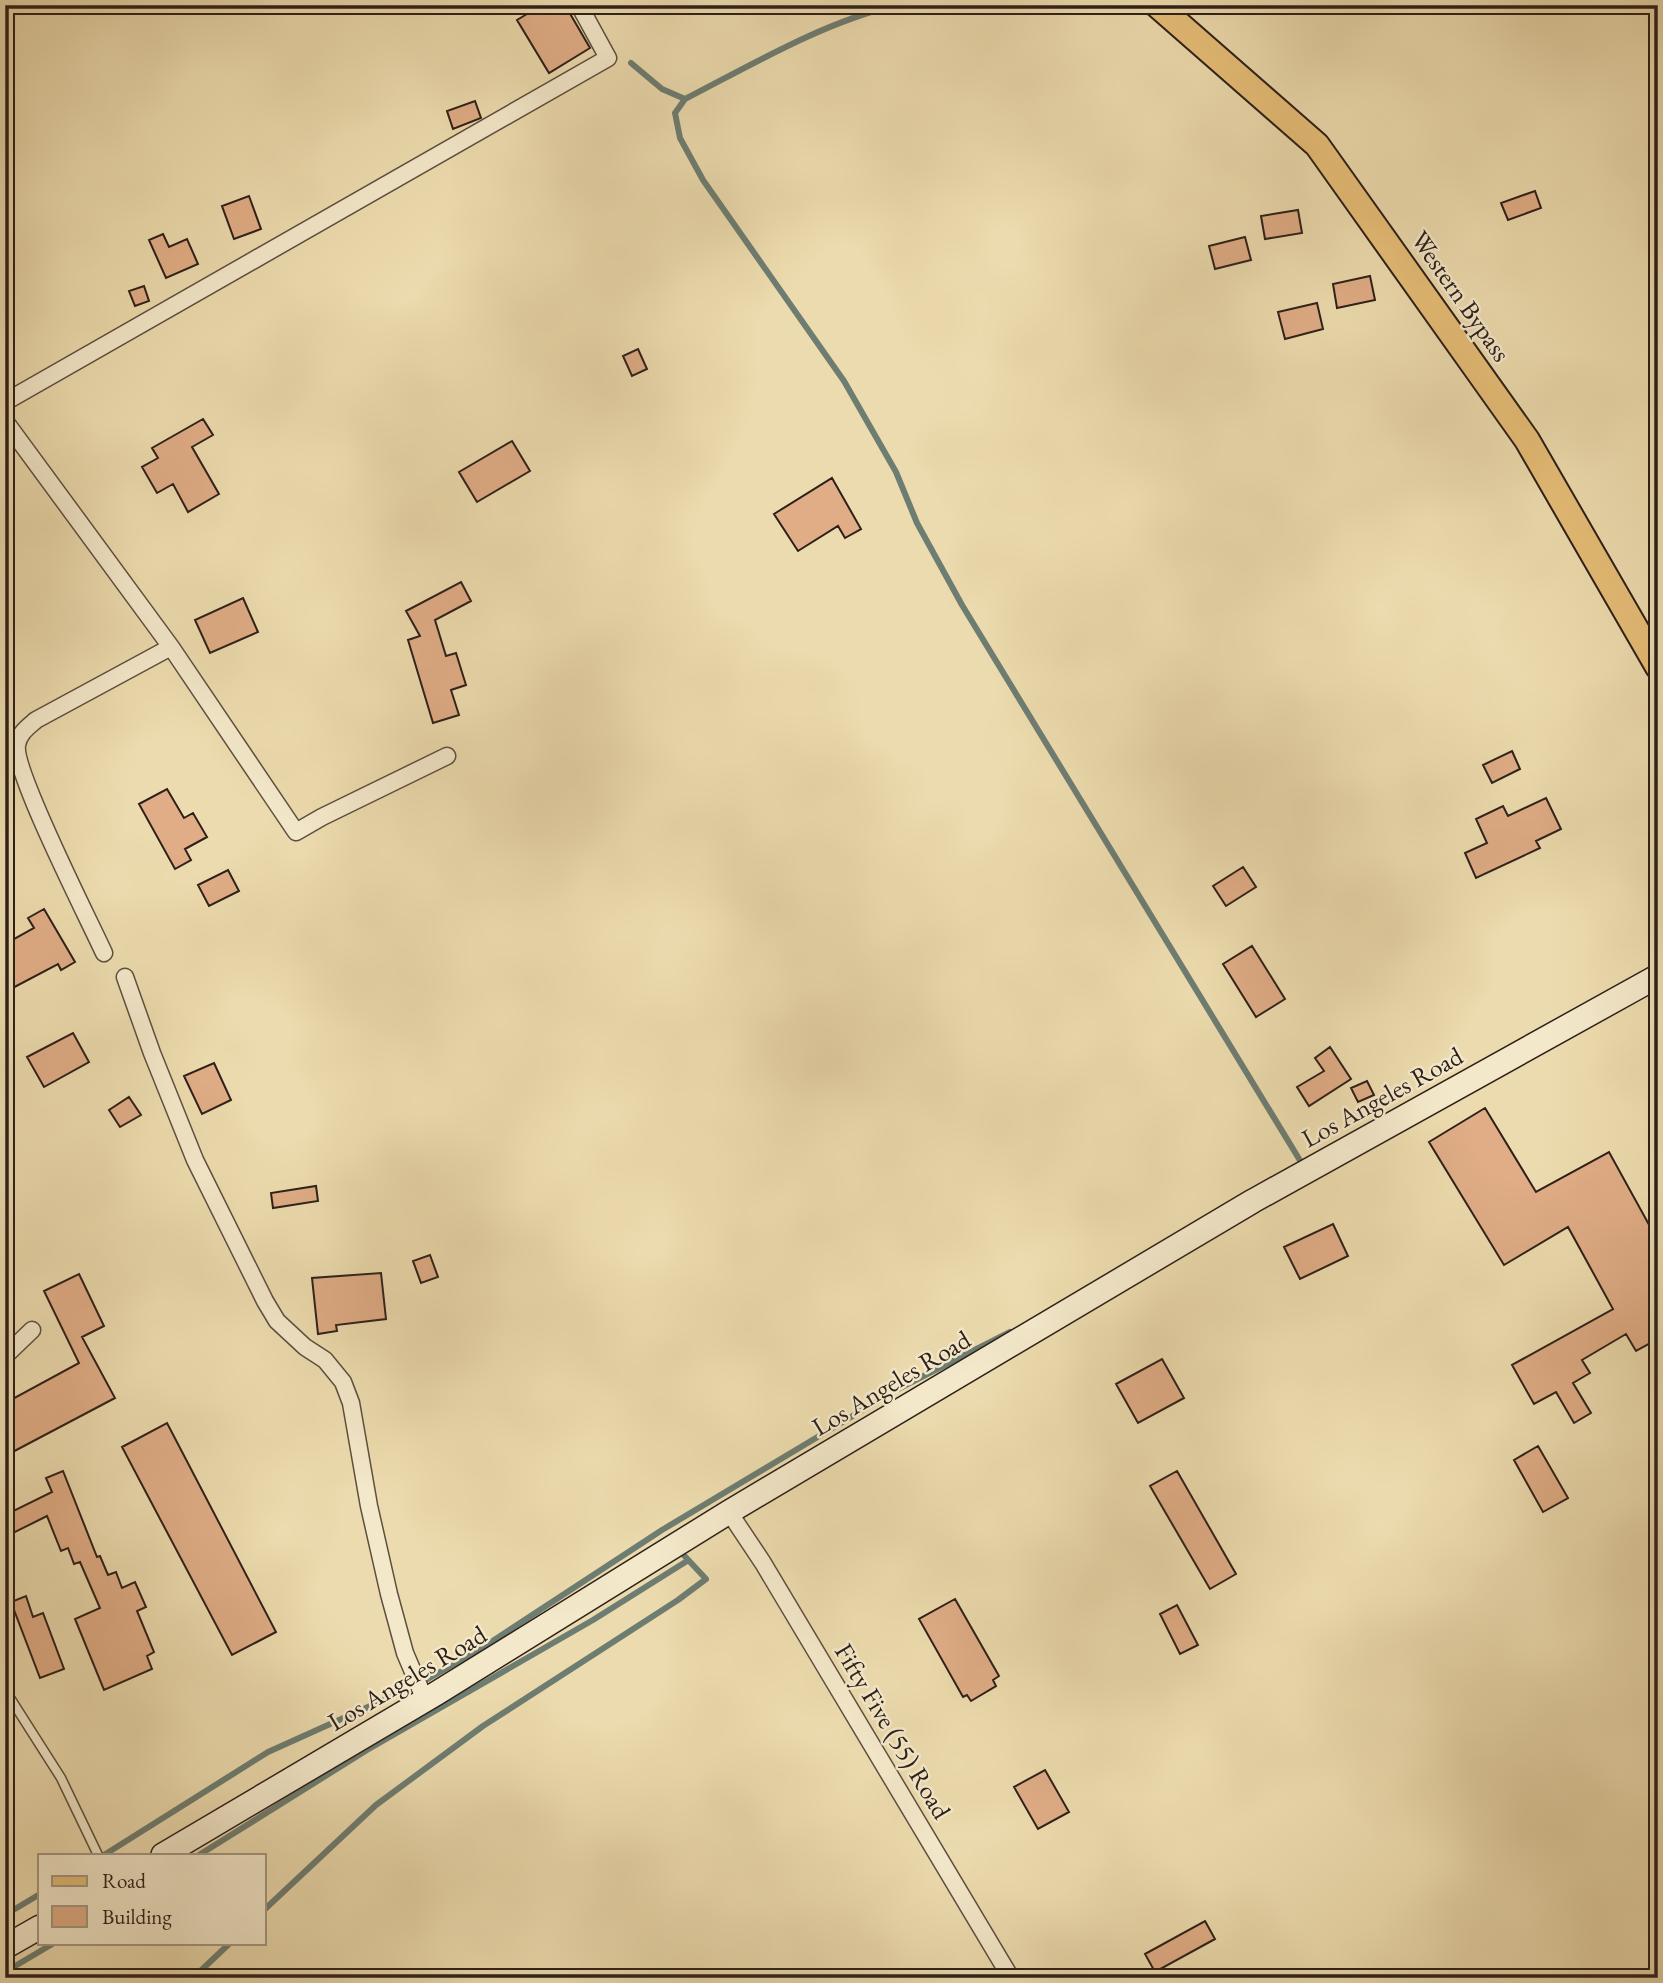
<svg xmlns="http://www.w3.org/2000/svg" width="1663" height="1983" viewBox="0 0 1663 1983" font-family="'EB Garamond',serif">
<rect width="100%" height="100%" fill="#ecdbae"/>
<filter id="stains"><feTurbulence type="fractalNoise" baseFrequency=".00286" numOctaves="4"/><feColorMatrix values="0 0 0 0 .2 0 0 0 0 .09 0 0 0 0 .02 0 0 0 .5 -.17"/></filter>
<radialGradient id="worn" r=".72"><stop offset=".6" stop-color="#630" stop-opacity="0"/><stop offset="1" stop-color="#630" stop-opacity=".3"/></radialGradient>
<g fill="none" stroke-linecap="round" stroke-linejoin="round">
<path stroke="#6e7d72" stroke-width="6" d="M631 63 662 89 685 99C753 64 822 23 896 5
M685 99 675 113 680 138 703 180 844 381 896 472 917 523 962 605 1304 1167
M104 1855 268 1752 419 1684 482 1648 662 1530 896 1390 1010 1332
M199 1855 367 1750 593 1620 687 1561
M264 1910 376 1805 483 1726 678 1600 706 1579 679 1550
M5 1915 40 1894
M5 1972 54 1943
M193 1978 230 1943"/>
</g>
<path fill="#e0ad86" stroke="#2d201a" stroke-width="2" d="M542 5H565L590 48 549 73 517 20Z
M475 101 481 118 453 129 447 111Z
M1535 191 1541 208 1508 220 1501 203Z
M249 196 261 229 234 239 222 206Z
M1298 210 1302 233 1265 239 1261 216Z
M163 234 169 247 187 239 198 264 166 278 149 240Z
M1245 237 1251 260 1215 269 1209 246Z
M1370 276 1375 300 1337 308 1333 284Z
M144 286 149 301 135 306 129 291Z
M1317 303 1323 329 1285 339 1278 312Z
M638 349 647 369 632 376 623 356Z
M203 419 213 435 192 447 219 494 188 512 173 484 157 493 142 467 158 458 152 448Z
M512 441 530 471 477 502 459 472Z
M832 478 861 529 845 538 838 526 798 551 774 514Z
M461 582 471 601 435 620 446 656 456 653 466 685 451 690 459 715 433 723 408 640 420 636 406 611Z
M243 598 258 632 210 653 195 620Z
M1512 751 1520 769 1492 783 1483 765Z
M167 789 184 818 193 813 207 837 185 849 191 860 175 869 139 804Z
M1546 798 1561 829 1536 841 1540 848 1476 878 1465 853 1487 843 1476 819 1503 806 1508 816Z
M1243 867 1256 887 1226 906 1213 886Z
M228 870 239 891 209 906 198 885Z
M44 909 75 962 61 970 58 964 5 992V944L34 928 28 918Z
M1252 946 1285 999 1256 1017 1223 964Z
M73 1033 89 1062 44 1087 27 1057Z
M1330 1047 1351 1079 1309 1106 1297 1087 1324 1071 1315 1058Z
M214 1063 231 1100 202 1114 184 1076Z
M1367 1081 1374 1095 1358 1102 1351 1088Z
M129 1097 141 1115 120 1127 109 1110Z
M1485 1108 1536 1192 1609 1152 1658 1241V1339L1636 1351 1626 1334 1582 1360 1590 1373 1573 1383 1591 1413 1574 1423 1556 1392 1534 1404 1512 1365 1613 1309 1568 1227 1504 1265 1429 1142Z
M316 1186 318 1201 273 1208 271 1193Z
M1333 1224 1348 1256 1300 1279 1284 1247Z
M430 1255 438 1277 421 1283 413 1261Z
M381 1273 386 1319 336 1325 337 1331 318 1334 312 1278Z
M79 1274 104 1326 82 1337 115 1398 5 1456V1403L79 1363 44 1291Z
M1162 1359 1184 1398 1138 1423 1116 1384Z
M167 1423 276 1632 232 1655 122 1447Z
M1538 1446 1568 1498 1543 1512 1514 1460Z
M63 1471 97 1557 100 1556 108 1575 116 1572 122 1588 135 1582 146 1607 137 1611 154 1652 147 1656 152 1669 104 1690 75 1619 100 1608 80 1562 74 1564 68 1548 61 1551 47 1516 5 1537V1515L52 1492 46 1478Z
M1177 1471 1236 1574 1210 1589 1150 1486Z
M26 1596 33 1617 43 1613 64 1669 40 1678 11 1602Z
M955 1599 999 1676 993 1680 996 1686 971 1701 967 1695 963 1697 919 1619Z
M1177 1605 1198 1645 1180 1654 1160 1614Z
M1045 1770 1069 1812 1038 1829 1014 1787Z
M1205 1921 1215 1939 1155 1972 1145 1954Z"/>
<g fill="none" stroke-linecap="round" stroke-linejoin="round">
<defs>
<path id="service" d="M5 1690 61 1778 98 1855"/>
<path id="minor" d="M5 402 608 58 579 5
M5 421 171 647 296 832 322 817 447 756
M104 953C89 920 13 771 17 745 19 733 28 727 36 720L171 647
M125 977 152 1053 195 1160 265 1301 277 1321 305 1347 325 1360 343 1382 351 1403 369 1506 389 1594 405 1653 425 1700
M5 1356 32 1330
M729 1512 763 1563 1011 1978"/>
<path id="secondary" d="M163 1855 437 1693 729 1512 1253 1201 1658 976
M5 1947 40 1927"/>
<path id="primary" d="M1157 5 1317 145 1527 440 1658 667"/>
</defs>
<use href="#service" stroke="#5d4f3f" stroke-width="11"/>
<use href="#minor" stroke="#5d4f3f" stroke-width="19"/>
<use href="#secondary" stroke="#2d201a" stroke-width="26"/>
<use href="#primary" stroke="#2d201a" stroke-width="28"/>
<use href="#service" stroke="#f3e8ca" stroke-width="8"/>
<use href="#minor" stroke="#f3e8ca" stroke-width="16"/>
<use href="#secondary" stroke="#f3e8ca" stroke-width="23"/>
<use href="#primary" stroke="#e6be77" stroke-width="24"/>
</g>
<g text-anchor="middle" stroke-width="5" stroke-linejoin="round" paint-order="stroke">
<g font-size="26" fill="#2d201a" stroke="#f3e8ca">
<text transform="translate(1461 296) rotate(55)" y="9">Western Bypass</text>
<text transform="translate(1382 1097) rotate(-29)" y="9">Los Angeles Road</text>
<text transform="translate(891 1383) rotate(-31)" y="9">Los Angeles Road</text>
<text transform="translate(407 1678) rotate(-31)" y="9">Los Angeles Road</text>
<text transform="translate(893 1731) rotate(59)" y="9">Fifty Five (55) Road</text>
</g>
</g>
<rect width="1663" height="1983" fill="none" stroke="#ecdbae" stroke-width="28"/>
<rect x="7" y="7" width="1649" height="1969" fill="none" stroke="#2d201a" stroke-width="3.5"/>
<rect x="14" y="14" width="1635" height="1955" fill="none" stroke="#2d201a" stroke-width="2"/>
<rect x="38" y="1854" width="228" height="91" fill="#f3e8ca" stroke="#a49884" stroke-width="2"/>
<rect x="52" y="1876" width="35" height="10" fill="#e6be77" stroke="#a49884" stroke-width="2"/>
<text x="102" y="1888" font-size="21" fill="#2d201a">Road</text>
<rect x="52" y="1906" width="35" height="21" fill="#e0ad86" stroke="#a49884" stroke-width="2"/>
<text x="102" y="1924" font-size="21" fill="#2d201a">Building</text>
<rect width="100%" height="100%" filter="url(#stains)"/>
<rect width="100%" height="100%" fill="url(#worn)"/>
</svg>
